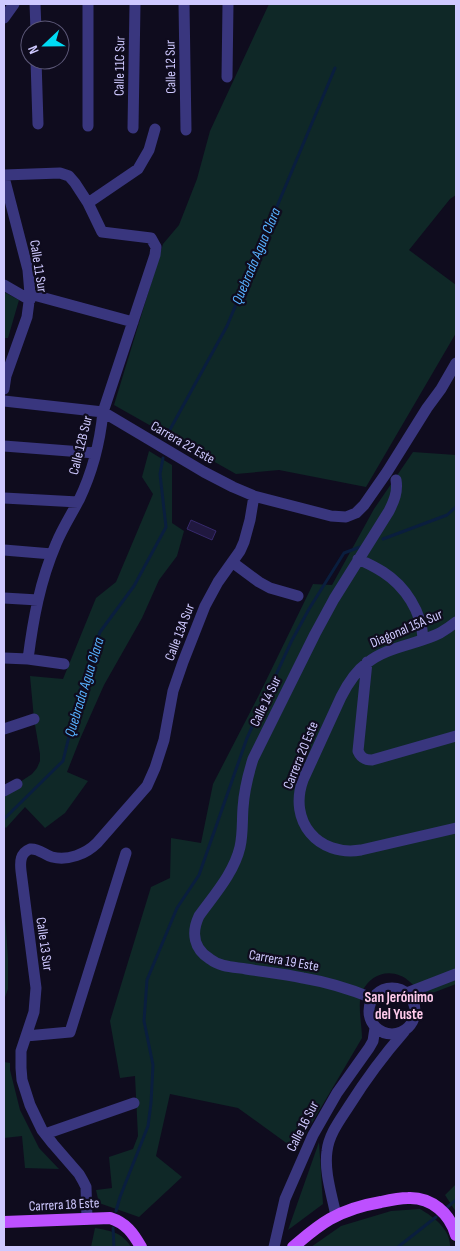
<svg xmlns="http://www.w3.org/2000/svg" width="460" height="1251" viewBox="0 0 460 1251" font-family="'Sofia Sans Condensed',sans-serif">
<rect width="100%" height="100%" fill="#0f0c1e"/>
<path fill="#0f2827" d="M269 4H456V195L450 199 409 250 456 285V333L366 487 279 470 236 474 114 405 163 244 179 225 197 179 210 131Z
M4 292 19 300 8 338H4Z
M149 451 172 465V523L184 531 177 556 159 580 142 618 104 685 80 739 67 772 88 781 65 813 45 828 25 807 6 828 4 826V791L17 784 32 774 37 768 40 761V754L34 719 30 676 63 679 96 598 116 582 153 494 142 477Z
M413 452 456 455V984L422 997C418 992 415 986 410 982 394 967 371 972 362 992 357 1003 362 1025 362 1038L296 1150 238 1108 170 1094 156 1156 182 1177 139 1217 99 1203 96 1190 112 1188 109 1157 133 1149 138 1136 135 1076 120 1078 110 1021 151 887 170 878 171 838 201 843 213 784 260 693 313 584 332 585 374 509Z
M4 910 5 916 8 958V989L4 1000Z
M4 1062 10 1063V1070L20 1110 39 1148 59 1169 25 1168 22 1136 4 1138Z
M319 1142 323 1204 288 1230Z
M456 1184V1212L445 1195Z
M420 1209C434 1217 451 1230 450 1247H311L341 1226 391 1211Z
M95 1228C111 1231 122 1232 131 1247H91Z"/>
<g fill="none" stroke-linecap="round" stroke-linejoin="round">
<path stroke="#0a1e3e" stroke-width="3" d="M166 439 167 435 227 326 335 68
M383 539 447 515 456 507
M4 819 63 761 80 691 100 632 134 586 166 527 160 474 163 458
M445 1209 456 1200
M116 1211 120 1197 148 1126 151 1103 153 1065 144 1021 147 980 177 908 199 875 247 738 291 642 309 609 344 553 360 547
M113 1228 114 1247
M398 1247 436 1217"/>
</g>
<path fill="#20183f" stroke="#36296b" d="M191 520 216 531 212 540 187 529Z"/>
<g fill="none" stroke-linecap="round" stroke-linejoin="round">
<path stroke="#39367e" stroke-width="11" d="M35 4 36 30
M184 4 186 130
M4 18 14 4
M36 60 38 124
M227 77 228 4
M88 126V4
M133 128 135 4
M4 175 60 173 69 176 75 183 88 203 102 232 151 238 156 247 155 255 103 412C100 442 92 473 79 500 71 515 62 529 56 544 40 581 33 620 28 659
M4 177 28 270 30 294 27 317 6 376 4 389
M88 203 138 169 149 150 155 129
M4 285 30 300
M30 294 133 322
M4 401 103 412 204 472 233 487 254 496 331 516 346 517 356 513 364 505 387 472 427 408 441 389 456 363
M4 446 95 453
M4 498 78 502
M4 550 52 554
M358 559C367 563 375 567 383 572 405 586 422 612 423 639
M232 562 259 582 270 588 298 596
M4 598 38 600
M456 622C451 626 445 630 440 633 416 645 388 646 367 663 356 671 347 685 341 697L303 780C288 821 318 857 361 850L456 828
M4 658 28 659 64 664
M367 662 358 751C361 758 365 760 372 760L456 736
M4 729 34 719
M4 791 17 784
M369 1011a23 23 0 1 1 46 0a23 23 0 1 1-46 0Z
M407 993 456 974
M372 998C350 989 327 982 303 978 284 974 265 972 246 969 234 967 220 967 210 959 194 949 191 933 199 916 214 895 234 873 240 847 243 834 242 821 243 808 244 791 248 775 253 759L315 634 334 599 389 511C394 501 398 492 396 480
M26 1036 70 1032 126 853
M45 1134 134 1103
M336 1216C332 1195 324 1172 327 1151 329 1134 340 1120 349 1106 366 1079 383 1056 404 1032
M87 1219 86 1187 83 1181 79 1174 53 1144 42 1130 30 1105 22 1080 21 1068V1051L34 1012 36 988 21 871C20 862 20 853 30 849 39 848 44 855 52 857 68 861 86 854 97 843L147 786 155 768 164 740 173 691 183 662 205 606 218 582 240 551 244 542 250 520 254 496
M274 1247 285 1199 313 1135 337 1093 369 1048 373 1041 375 1028"/>
<path stroke="#bd50ff" stroke-width="12" d="M4 1222 110 1218C126 1223 133 1233 141 1247
M293 1247C305 1237 316 1227 330 1219 346 1210 363 1205 381 1202 390 1200 399 1198 408 1198 432 1197 450 1214 456 1235"/>
</g>
<g text-anchor="middle" stroke-width="4.5" stroke-linejoin="round" paint-order="stroke">
<g font-size="14" fill="#cfc9ff" stroke="#0f0c1e">
<text transform="translate(119 66) rotate(-89)" y="5">Calle 11C Sur</text>
<text transform="translate(170 67) rotate(-91)" y="5">Calle 12 Sur</text>
<text transform="translate(39 266) rotate(81)" y="5">Calle 11 Sur</text>
<text transform="translate(183 442) rotate(30)" y="5">Carrera 22 Este</text>
<text transform="translate(80 445) rotate(-76)" y="5">Calle 12B Sur</text>
<text transform="translate(406 628) rotate(-23)" y="5">Diagonal 15A Sur</text>
<text transform="translate(179 632) rotate(-69)" y="5">Calle 13A Sur</text>
<text transform="translate(265 701) rotate(-64)" y="5">Calle 14 Sur</text>
<text transform="translate(300 755) rotate(-68)" y="5">Carrera 20 Este</text>
<text transform="translate(45 944) rotate(82)" y="5">Calle 13 Sur</text>
<text transform="translate(284 960) rotate(10)" y="5">Carrera 19 Este</text>
<text transform="translate(302 1126) rotate(-63)" y="5">Calle 16 Sur</text>
<text transform="translate(64 1204) rotate(-3)" y="5">Carrera 18 Este</text>
</g>
<g font-size="15" font-style="italic" fill="#57b1ff" stroke="#0f0c1e">
<text transform="translate(256 256) rotate(-67)" y="5">Quebrada Agua Clara</text>
<text transform="translate(84 687) rotate(-73)" y="5">Quebrada Agua Clara</text>
</g>
<g font-size="15" font-weight="bold" fill="#ffcbec" stroke="#0f0c1e">
<text x="399" y="1002">San Jerónimo<tspan x="399" dy="17">del Yuste</tspan></text>
</g>
</g>
<rect width="460" height="1251" fill="none" stroke="#cfc9ff" stroke-width="10"/>
<g transform="translate(45 45) rotate(248)"><circle r="24" fill="#0f0c1e" stroke="#5c5878"/>
<path d="M0-4L9 19L0 12L-9 19Z" fill="#00dbf4"/>
<text y="-8" font-size="14" font-weight="bold" text-anchor="middle" fill="#cfc9ff">N</text>
</g>
</svg>
